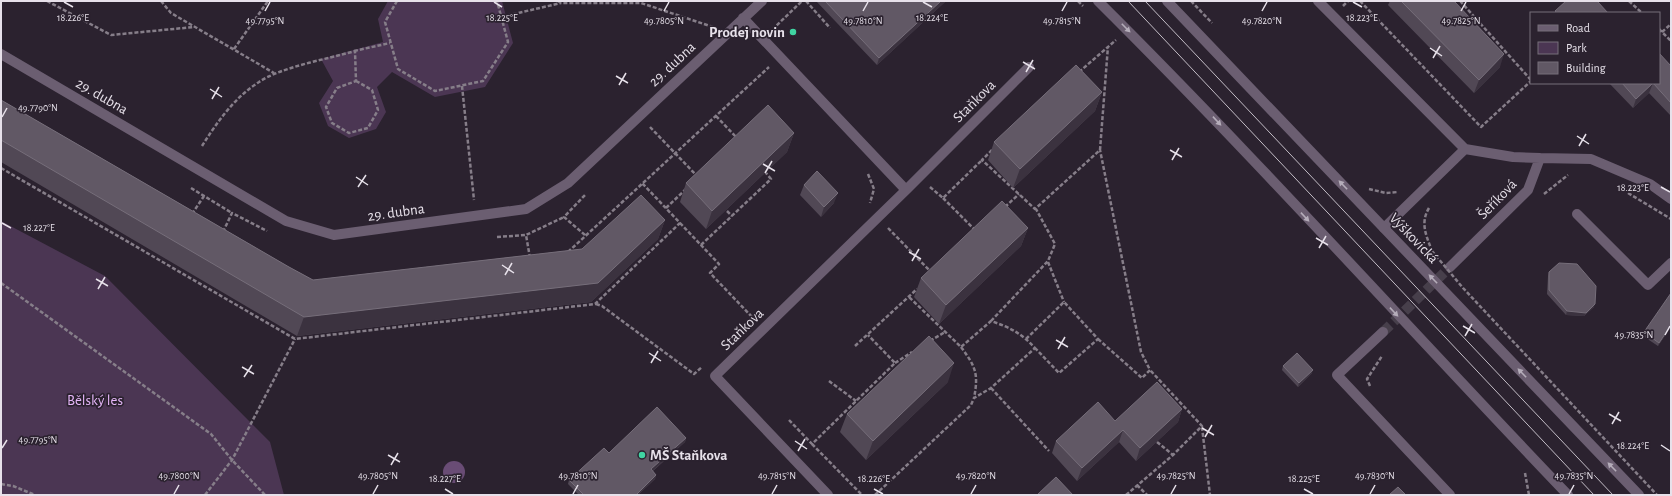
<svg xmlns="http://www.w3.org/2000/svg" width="1672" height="496" viewBox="0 0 1672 496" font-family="'Alegreya Sans',sans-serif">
<rect width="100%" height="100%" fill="#2b222f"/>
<path fill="#4b3653" d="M388 1H502L513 43 485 87 435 97 392 72 377 87 386 112 376 129 349 138 328 126 319 103 333 81 321 59 383 42 378 19Z
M1 221 105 276 270 442 284 495H1Z"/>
<path fill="#694c75" d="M443 472a11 11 0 1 1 22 0a11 11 0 1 1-22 0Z"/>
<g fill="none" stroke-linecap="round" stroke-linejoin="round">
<path stroke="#473f4b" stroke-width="10" stroke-dasharray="10 5" stroke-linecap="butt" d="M1383 332 1450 267"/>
<path stroke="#867e89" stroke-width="2.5" stroke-dasharray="4 2" stroke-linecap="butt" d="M47 1 111 35 194 27
M161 1 171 13 274 73
M397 1 385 22 398 69 435 91 483 81 508 42 497 1
M558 1 561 3H641L713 27
M806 1 830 28
M1078 1 1083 6
M1191 1 1212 23
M1360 1 1481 127 1531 81
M1462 1 1461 2 1531 80
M1629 1 1642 13
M1343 6 1348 1
M501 17 561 3
M1659 29 1671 41
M775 30 774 28 802 1
M1662 32 1671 24
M234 49 268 1
M354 51 390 43
M1079 72 1116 40
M356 81 372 90 378 110 368 128 349 133 332 123 326 107 337 88Z
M462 86 474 200
M716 116 737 138
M650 127 698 177
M202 146C217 122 235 97 259 82 281 67 328 59 355 51L356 81
M992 150 982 160 1035 209 1100 150 1108 46
M1 168 295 339 595 304 680 223 642 183
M868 174 874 189 870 203
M930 187 943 198 982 160
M191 188 232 213
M1369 189 1386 193 1398 192
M1628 193 1671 219
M1544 194 1568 175
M943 198 975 230
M1005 207 1019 194
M666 208 686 189
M1429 208C1420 223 1426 235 1432 251
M727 211 732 216
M192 214 204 196
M680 223 719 264 710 273 753 318
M888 228 931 272
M223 232 232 213 267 231
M585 235 564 217 585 195
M497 237 526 235
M701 245 771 179 766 173
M568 252 769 67
M530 258 526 235 564 217
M1048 262 1064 302
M1 283 211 434 232 460 265 495
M596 304 602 306 694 374 702 367
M991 321 1048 261 1055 244 1036 209
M1026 339 1064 302 1098 339 1059 373 1035 348
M1098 339 1142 378 1150 370 1141 352 1100 150
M930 341 945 332
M855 346 917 289
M961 347C975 366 979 373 974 398
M895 363 912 352
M829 381 856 401
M1370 386 1367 379 1382 356
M991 388 1049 451
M789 420 812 444 895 363 868 335
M1202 427 1210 495
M1157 442 1173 455
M812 444 862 495
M1525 473 1529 495
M1 484 13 486 35 495
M1137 485 1147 495
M205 495 232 460 295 339
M875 495 971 405 974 398 991 388 1035 348C1021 333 1011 328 991 321L961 347 909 297
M1126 495 1173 455 1202 426 1150 370"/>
<path stroke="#6b5e71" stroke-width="10" d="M1577 214 1648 285 1671 263"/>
<path stroke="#6b5e71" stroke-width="10" d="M1318 1 1465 149 1513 157 1540 158
M743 18 906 190 715 376 828 495
M1 54 286 221 334 235 526 209 568 183 762 1
M906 190 1029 67
M1384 228 1465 149
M1450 267 1528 190 1540 158 1591 159 1650 184 1671 199
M1383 332 1337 375 1450 495"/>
<path stroke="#6b5e71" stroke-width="10" d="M1098 1C1259 161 1411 331 1568 495
M1167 1 1639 495"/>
<path stroke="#c3bdc6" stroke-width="1" d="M1128 1 1594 495
M1145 1 1613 495"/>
<path stroke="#867e89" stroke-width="2.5" stroke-dasharray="4 2" stroke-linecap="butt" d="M1432 251 1463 288 1657 495"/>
</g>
<path fill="#514855" d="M816 1H946L877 65Z
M1390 1H1454L1500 67 1474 93 1388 5Z
M1671 66V116L1649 93 1633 108 1609 83H1659Z
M1102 92 1095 111 1013 188 988 160 994 142Z
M1 100 289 267 313 280 582 249 665 220 658 239 591 302 297 336 1 162Z
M794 133 787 152 706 229 680 202 686 183Z
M804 185 834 203 821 217 800 195Z
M1028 228 1021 246 939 324 914 297 921 278Z
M1549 272 1594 307 1584 316 1566 315 1547 294 1548 276Z
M1671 327 1658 346 1643 336 1644 332Z
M1283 366 1312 373 1298 387 1282 370Z
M948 382 866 460 840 432 847 414Z
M1182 409 1178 422 1136 461 1119 442 1077 481 1052 453 1056 441 1115 421Z
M686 438 685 442 653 471 656 475 655 479 638 495H579L568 484 569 480Z"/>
<path fill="#3b323f" d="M941 1H946L877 65 879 58Z
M1504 54 1500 67 1474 93 1479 80Z
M1653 83 1649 93 1633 108 1636 99Z
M1102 92 1095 111 1013 188 1020 169Z
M794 133 787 152 706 229 712 211Z
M838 193 834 203 821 217 824 207Z
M665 220 658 239 591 302 297 336 304 317 598 283Z
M1028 228 1021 246 939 324 946 305Z
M1595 304 1594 307 1584 316 1566 315 1567 311Z
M1671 325V327L1658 346 1659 343Z
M954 363 948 382 866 460 873 441Z
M1313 370 1312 373 1298 387 1299 383Z
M1182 409 1178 422 1136 461 1140 448Z
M1123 430 1119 442 1077 481 1082 468Z
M686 438 685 442 650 473 651 469Z
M656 475 655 479 638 495H636Z"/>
<path fill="#615865" stroke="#766e7a" d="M825 1H941L879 58Z
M1401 1H1454L1504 54 1479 80Z
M1566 1H1597L1608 13H1557L1555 11Z
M1659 53 1671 66V103L1653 83 1636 99 1622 83H1659Z
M1076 65 1102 92 1020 169 994 142Z
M1 100 289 267 313 280 582 249 641 195 665 220 598 283 304 317 1 140Z
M768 105 794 133 712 211 686 183Z
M817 171 838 193 824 207 804 185Z
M1002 201 1028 228 946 305 921 278Z
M1559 263 1577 264 1596 286 1595 304 1586 313 1567 311 1549 290V272Z
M1671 293V325L1659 343 1644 332Z
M929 336 954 363 873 441 847 414Z
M1297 353 1313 370 1299 383 1283 366Z
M1157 382 1182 409 1140 448 1123 430 1082 468 1056 441 1098 402 1115 421Z
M657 407 686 438 651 469 656 475 636 495H584L569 480 604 448 609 453Z
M1056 477 1073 495H1037Z
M1398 487 1406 495H1389Z"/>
<defs><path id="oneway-solid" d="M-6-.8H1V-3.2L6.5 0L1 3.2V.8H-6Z"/></defs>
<g fill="#b5adba">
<use href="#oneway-solid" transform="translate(1126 28) rotate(45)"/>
<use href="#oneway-solid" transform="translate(1217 121) rotate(47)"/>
<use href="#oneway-solid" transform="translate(1343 185) rotate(-134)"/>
<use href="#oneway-solid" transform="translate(1305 217) rotate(47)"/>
<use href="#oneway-solid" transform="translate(1433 279) rotate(-134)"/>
<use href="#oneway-solid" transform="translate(1394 312) rotate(47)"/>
<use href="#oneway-solid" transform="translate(1522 373) rotate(-134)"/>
<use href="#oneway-solid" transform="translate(1612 467) rotate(-134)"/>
</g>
<path fill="none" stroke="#e7e1ea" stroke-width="1.5" d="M64 2 73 7M494 2 502 7M923 2 932 7M1353 2 1362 7M265 11 270 2M664 11 669 2M863 11 868 2M1062 11 1067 2M1262 11 1267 2M1461 11 1466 2M1430 48 1442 56M1433 58 1440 46M1023 62 1035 69M1026 72 1033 60M616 76 628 83M619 85 626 73M210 89 222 97M212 99 219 87M2 117 7 108M1577 136 1589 144M1579 146 1586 134M1170 150 1182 157M1172 160 1179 148M763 164 775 171M765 173 772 161M356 177 368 185M358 187 366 175M1661 187 1670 192M2 223 11 228M1316 238 1328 245M1319 248 1326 236M909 252 921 259M912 261 919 249M502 265 514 273M505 275 512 263M96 279 108 286M98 289 105 277M1463 326 1475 333M1665 335 1670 326M1465 336 1472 324M1056 340 1068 347M1058 349 1065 337M649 353 661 361M651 363 658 351M242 367 254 374M244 377 252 365M1609 414 1621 421M1612 424 1619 412M1202 428 1214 435M1205 437 1212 425M795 441 807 449M1661 445 1670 451M2 448 7 440M798 451 805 439M388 455 400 462M391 465 398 453M445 489 453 494M874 489 883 494M1304 489 1313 494M174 494 179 485M373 494 378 485M573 494 578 485M772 494 777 485M971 494 976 485M1171 494 1176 485M1370 494 1375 485M1569 494 1574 485"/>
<g fill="#40d4a2" stroke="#2b222f" stroke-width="1.5">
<circle cx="793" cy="32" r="4"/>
<circle cx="642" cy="455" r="4"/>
</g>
<g text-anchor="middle" stroke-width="3.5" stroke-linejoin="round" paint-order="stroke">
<g font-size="15" font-weight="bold" fill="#e7e1ea" stroke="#2b222f" text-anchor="end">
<text x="785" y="37">Prodej novin</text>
<text x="650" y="460" text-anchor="start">MŠ Staňkova</text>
</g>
<g font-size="15" fill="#e7e1ea" stroke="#2b222f">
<text transform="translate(672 64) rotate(-43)" y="5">29. dubna</text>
<text transform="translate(102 96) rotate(30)" y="5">29. dubna</text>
<text transform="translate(974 101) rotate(-45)" y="5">Staňkova</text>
<text transform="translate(1497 199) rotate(-46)" y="5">Šeříková</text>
<text transform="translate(396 212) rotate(-8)" y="5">29. dubna</text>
<text transform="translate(1414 238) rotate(46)" y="5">Výškovická</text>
<text transform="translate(742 329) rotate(-44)" y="5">Staňkova</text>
</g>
<g font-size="15" fill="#e5b6f8" stroke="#2b222f">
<text x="95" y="405">Bělský les</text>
</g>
</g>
<g font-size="10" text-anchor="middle" fill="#e7e1ea" stroke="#2b222f" stroke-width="3.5" stroke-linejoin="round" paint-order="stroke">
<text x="73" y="21">18.226°E</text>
<text x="502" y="21">18.225°E</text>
<text x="932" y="21">18.224°E</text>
<text x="1362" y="21">18.223°E</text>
<text x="1461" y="24">49.7825°N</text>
<text x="265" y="24">49.7795°N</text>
<text x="664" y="24">49.7805°N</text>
<text x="863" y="24">49.7810°N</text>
<text x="1062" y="24">49.7815°N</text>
<text x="1262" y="24">49.7820°N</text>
<text x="38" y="111">49.7790°N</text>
<text x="1633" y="191">18.223°E</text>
<text x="39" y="231">18.227°E</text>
<text x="1634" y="338">49.7835°N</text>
<text x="38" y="443">49.7795°N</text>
<text x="1633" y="449">18.224°E</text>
<text x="179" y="479">49.7800°N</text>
<text x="378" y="479">49.7805°N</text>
<text x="578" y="479">49.7810°N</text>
<text x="777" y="479">49.7815°N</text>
<text x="976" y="479">49.7820°N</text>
<text x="1176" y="479">49.7825°N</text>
<text x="1375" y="479">49.7830°N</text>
<text x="1574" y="479">49.7835°N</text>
<text x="445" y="482">18.227°E</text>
<text x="874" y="482">18.226°E</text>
<text x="1304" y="482">18.225°E</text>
</g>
<rect width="1672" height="496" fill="none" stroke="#e7e1ea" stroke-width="4"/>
<rect x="1530" y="12" width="130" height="72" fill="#2b222f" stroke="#766e7a"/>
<rect x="1538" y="25" width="20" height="6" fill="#6b5e71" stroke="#766e7a"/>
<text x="1566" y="32" font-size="12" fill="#e7e1ea">Road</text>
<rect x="1538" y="42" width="20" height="12" fill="#4b3653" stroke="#766e7a"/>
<text x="1566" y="52" font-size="12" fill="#e7e1ea">Park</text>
<rect x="1538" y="62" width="20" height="12" fill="#615865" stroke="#766e7a"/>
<text x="1566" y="72" font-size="12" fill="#e7e1ea">Building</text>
</svg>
